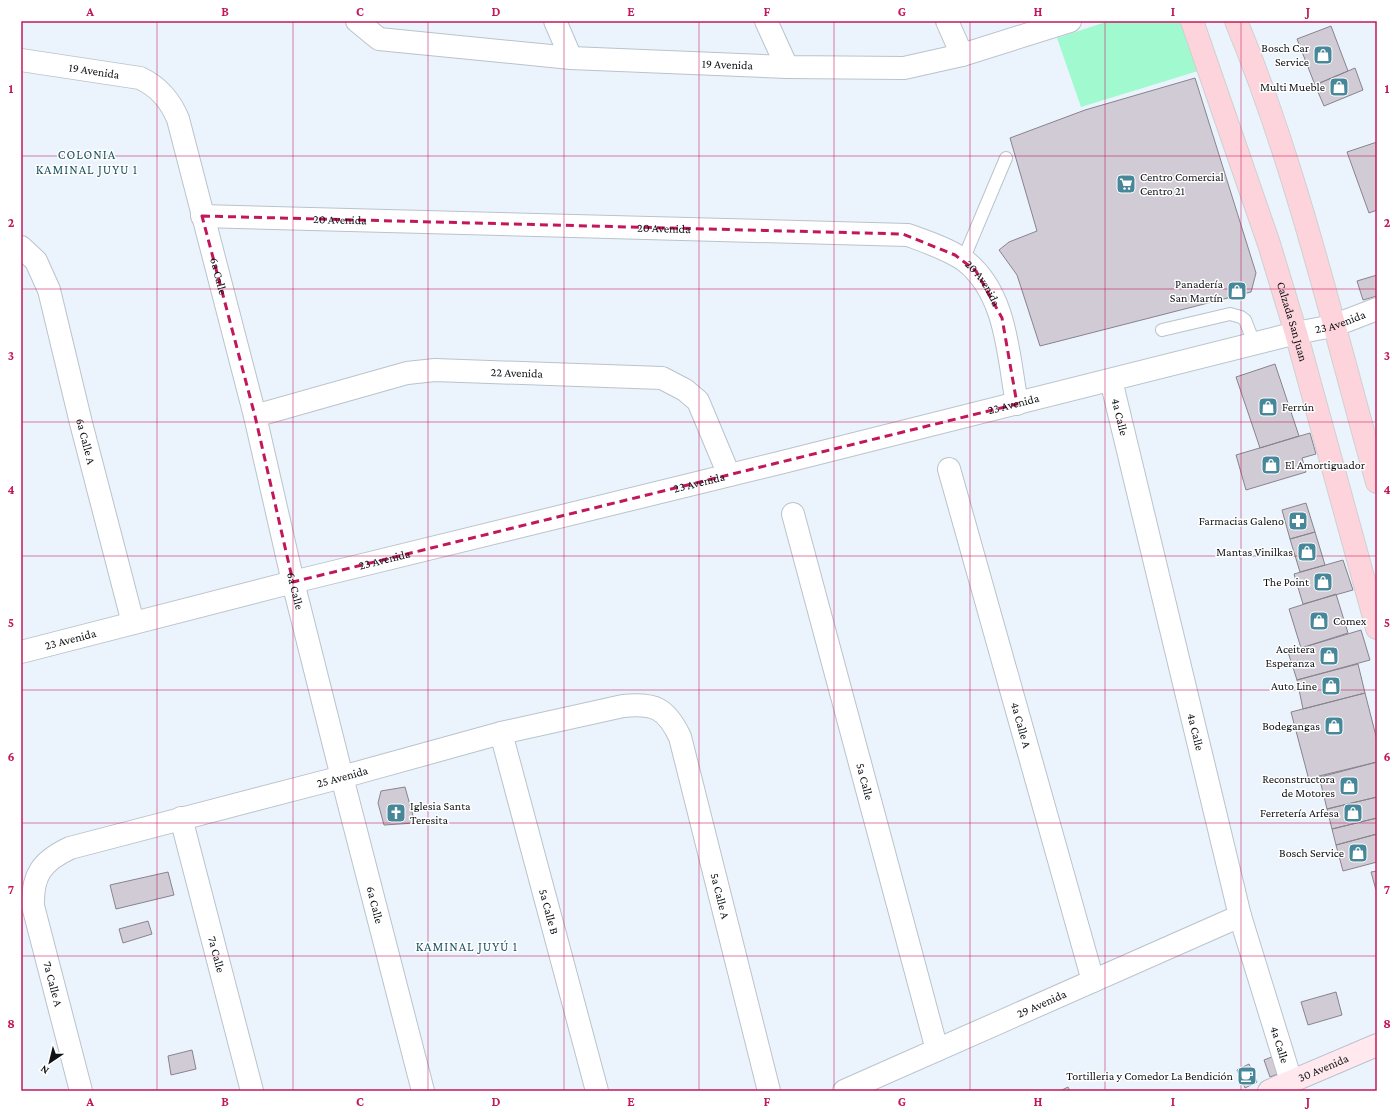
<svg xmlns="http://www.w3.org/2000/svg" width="1398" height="1112" viewBox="0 0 1398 1112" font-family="'Crimson Pro',serif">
<rect width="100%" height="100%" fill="#ebf4fc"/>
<path fill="#a1f9cf" d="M1109 21H1180L1198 71 1081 107 1057 38Z"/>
<path fill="#d0cbd4" stroke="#88838d" d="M1331 26 1348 71 1315 85 1297 39Z
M1355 68 1363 90 1324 106 1315 85Z
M1195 78 1256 273 1251 292 1040 346 1017 275 999 250 1009 242 1037 231 1010 138 1085 110Z
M1377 142V210L1369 213 1347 152Z
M1377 275V296L1363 300 1357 281Z
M1275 364 1299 436 1260 448 1236 377Z
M1310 433 1316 454 1302 458 1306 472 1246 490 1236 455Z
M1306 503 1315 532 1290 539 1282 510Z
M1315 532 1325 565 1300 572 1290 539Z
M1343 560 1353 590 1303 604 1294 574Z
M1336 594 1348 633 1301 648 1289 609Z
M1361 630 1370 660 1297 680 1288 652Z
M1358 664 1365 693 1303 709 1297 680Z
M1365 693 1377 740V762L1309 780 1291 712Z
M1377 762V797L1327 809 1319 776Z
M405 787 415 823 384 825 378 803 381 791Z
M1377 797V818L1332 829 1327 809Z
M1377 818V834L1336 845 1332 829Z
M1377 834V862L1343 871 1336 845Z
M1377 871V890H1376L1371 872Z
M168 872 174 895 116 909 110 885Z
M148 921 152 934 123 943 119 929Z
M1336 992 1342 1015 1308 1025 1301 1002Z
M192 1050 196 1069 171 1075 168 1056Z
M1277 1055 1278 1074 1270 1077 1264 1060Z
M1249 1064 1257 1082 1245 1088 1237 1070Z
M1068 1087 1070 1091H1060Z"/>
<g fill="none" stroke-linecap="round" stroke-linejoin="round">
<defs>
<path id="lane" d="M963 260 1006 158
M1162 330 1230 314 1241 317 1245 320 1254 343"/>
<g id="street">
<path id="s1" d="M357 21 379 39 571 58 787 67 904 68 962 55 1070 21"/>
<path d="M555 21 571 58"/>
<path d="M766 21 787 67"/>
<path d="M947 21 962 55"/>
<path id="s2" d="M21 60 140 78C159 87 170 100 178 119L255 416 293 582 342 777 423 1091"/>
<path id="s3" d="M202 216 908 235C927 242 948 249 964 260 1007 293 1008 355 1017 404"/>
<path id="s4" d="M21 247 36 261 49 290 81 423 133 623"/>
<path id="s5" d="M1111 380 1240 916 1291 1081"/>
<path id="s6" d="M255 416 407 373 435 370 662 378 685 390 698 401 729 475"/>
<path id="s7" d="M949 469 1093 981"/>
<path id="s8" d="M793 514 937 1050"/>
<path id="s9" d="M21 652 293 582 779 463 1296 333 1333 326 1377 309"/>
<path id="s10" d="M501 733 597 1091"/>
<path id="s11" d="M181 818 252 1091"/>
<path id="s12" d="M81 1091 33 906C32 875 42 861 70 848L342 777 501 733 623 706C655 703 666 708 680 737L769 1091"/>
<path id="s13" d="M844 1091 1240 916"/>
</g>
<g id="secondary">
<path id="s14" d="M1269 1091 1377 1045"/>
</g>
<g id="primary">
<path id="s15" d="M1192 21 1269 244 1296 333 1377 628"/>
<path d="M1236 21C1297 168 1334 329 1377 482"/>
</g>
</defs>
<use href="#lane" stroke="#bac3cb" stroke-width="14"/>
<use href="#street" stroke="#bac3cb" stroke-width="24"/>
<use href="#secondary" stroke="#bac3cb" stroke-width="24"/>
<use href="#primary" stroke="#cfd0d0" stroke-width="24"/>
<use href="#lane" stroke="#fff" stroke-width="12"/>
<use href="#street" stroke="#fff" stroke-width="22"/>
<use href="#secondary" stroke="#ffe9ee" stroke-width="22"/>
<use href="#primary" stroke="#fed4dc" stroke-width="22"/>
</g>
<path fill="none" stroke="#c2185b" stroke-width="3" stroke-dasharray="8 5" stroke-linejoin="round" d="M202 216 903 234 955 255 976 271 1002 318 1017 404 293 582 255 416Z"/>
<path fill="none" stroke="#c2185b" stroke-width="1" stroke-opacity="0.55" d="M157 21V1091M293 21V1091M428 21V1091M564 21V1091M699 21V1091M834 21V1091M970 21V1091M1105 21V1091M1241 21V1091M21 156H1377M21 289H1377M21 422H1377M21 556H1377M21 690H1377M21 823H1377M21 956H1377"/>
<defs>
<symbol id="shop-square" viewBox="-11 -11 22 22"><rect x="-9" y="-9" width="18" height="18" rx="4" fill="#468799" stroke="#fff"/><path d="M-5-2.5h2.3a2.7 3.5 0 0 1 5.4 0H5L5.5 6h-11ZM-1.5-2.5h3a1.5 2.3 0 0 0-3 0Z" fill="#fff"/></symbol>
<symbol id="supermarket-square" viewBox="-11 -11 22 22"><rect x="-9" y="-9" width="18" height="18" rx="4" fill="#468799" stroke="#fff"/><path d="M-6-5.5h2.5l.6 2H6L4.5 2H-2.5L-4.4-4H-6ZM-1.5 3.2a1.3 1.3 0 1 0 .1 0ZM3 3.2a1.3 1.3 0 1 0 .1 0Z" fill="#fff"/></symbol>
<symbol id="pharmacy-square" viewBox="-11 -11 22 22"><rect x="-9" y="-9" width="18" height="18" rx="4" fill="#468799" stroke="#fff"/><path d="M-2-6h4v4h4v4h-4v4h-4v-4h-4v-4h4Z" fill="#fff"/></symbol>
<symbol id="church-square" viewBox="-11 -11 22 22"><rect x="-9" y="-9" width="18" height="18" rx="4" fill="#468799" stroke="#fff"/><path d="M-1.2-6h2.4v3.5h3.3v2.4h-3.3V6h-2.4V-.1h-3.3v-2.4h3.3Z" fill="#fff"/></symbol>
<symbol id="cafe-square" viewBox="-11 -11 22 22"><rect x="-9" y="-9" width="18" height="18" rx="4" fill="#468799" stroke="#fff"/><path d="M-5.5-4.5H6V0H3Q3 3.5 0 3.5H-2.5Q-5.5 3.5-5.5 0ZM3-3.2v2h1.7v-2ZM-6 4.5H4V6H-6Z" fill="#fff"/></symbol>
</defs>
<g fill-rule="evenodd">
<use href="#shop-square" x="1312" y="44" width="22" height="22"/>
<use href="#shop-square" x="1328" y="76" width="22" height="22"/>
<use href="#supermarket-square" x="1115" y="173" width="22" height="22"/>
<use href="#shop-square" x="1226" y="280" width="22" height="22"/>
<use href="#shop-square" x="1257" y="396" width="22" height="22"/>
<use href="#shop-square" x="1260" y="454" width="22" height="22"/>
<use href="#pharmacy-square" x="1287" y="510" width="22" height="22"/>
<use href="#shop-square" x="1296" y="541" width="22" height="22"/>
<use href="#shop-square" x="1312" y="571" width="22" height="22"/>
<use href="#shop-square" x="1308" y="610" width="22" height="22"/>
<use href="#shop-square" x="1318" y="645" width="22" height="22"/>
<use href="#shop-square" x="1320" y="675" width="22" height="22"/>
<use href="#shop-square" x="1323" y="715" width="22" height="22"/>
<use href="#shop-square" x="1338" y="775" width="22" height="22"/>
<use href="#church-square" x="385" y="802" width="22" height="22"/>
<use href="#shop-square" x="1342" y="802" width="22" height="22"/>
<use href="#shop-square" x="1347" y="842" width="22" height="22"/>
<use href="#cafe-square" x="1236" y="1065" width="22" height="22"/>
</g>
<g text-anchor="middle" stroke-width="3" stroke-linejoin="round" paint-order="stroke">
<g font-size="12" fill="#101316" stroke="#fff" text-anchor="end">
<text x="1309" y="52">Bosch Car<tspan x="1309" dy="14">Service</tspan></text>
<text x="1325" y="91">Multi Mueble</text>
<text x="1140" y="181" text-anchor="start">Centro Comercial<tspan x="1140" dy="14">Centro 21</tspan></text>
<text x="1223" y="288">Panadería<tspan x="1223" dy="14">San Martín</tspan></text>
<text x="1282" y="411" text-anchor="start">Ferrún</text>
<text x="1285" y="469" text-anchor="start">El Amortiguador</text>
<text x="1284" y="525">Farmacias Galeno</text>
<text x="1293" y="556">Mantas Vinilkas</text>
<text x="1309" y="586">The Point</text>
<text x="1333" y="625" text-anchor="start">Comex</text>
<text x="1315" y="653">Aceitera<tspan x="1315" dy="14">Esperanza</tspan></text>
<text x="1317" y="690">Auto Line</text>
<text x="1320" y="730">Bodegangas</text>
<text x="1335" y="783">Reconstructora<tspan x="1335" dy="14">de Motores</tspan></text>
<text x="410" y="810" text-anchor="start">Iglesia Santa<tspan x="410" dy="14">Teresita</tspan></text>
<text x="1339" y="817">Ferretería Arfesa</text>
<text x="1344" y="857">Bosch Service</text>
<text x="1233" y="1080">Tortilleria y Comedor La Bendición</text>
</g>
<g font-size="12" fill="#101316" stroke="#fff">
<text dy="4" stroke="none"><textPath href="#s1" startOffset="378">19 Avenida</textPath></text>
<text dy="4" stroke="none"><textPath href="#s2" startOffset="74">19 Avenida</textPath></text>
<text dy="4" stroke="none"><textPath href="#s3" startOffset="138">20 Avenida</textPath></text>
<text dy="4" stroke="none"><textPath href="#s3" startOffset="462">20 Avenida</textPath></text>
<text dy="4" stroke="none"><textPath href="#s2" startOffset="340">6a Calle</textPath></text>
<text dy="4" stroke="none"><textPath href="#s3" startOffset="798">20 Avenida</textPath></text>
<text dy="4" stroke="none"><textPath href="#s9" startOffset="1360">23 Avenida</textPath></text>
<text dy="4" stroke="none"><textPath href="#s15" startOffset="317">Calzada San Juan</textPath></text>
<text dy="4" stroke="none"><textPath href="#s6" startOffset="268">22 Avenida</textPath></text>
<text dy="4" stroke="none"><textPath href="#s9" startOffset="1023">23 Avenida</textPath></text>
<text dy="4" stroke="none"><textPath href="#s5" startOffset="38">4a Calle</textPath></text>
<text dy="4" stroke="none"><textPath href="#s4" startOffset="208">6a Calle A</textPath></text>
<text dy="4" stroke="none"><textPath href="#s9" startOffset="699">23 Avenida</textPath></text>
<text dy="4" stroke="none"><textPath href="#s9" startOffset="375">23 Avenida</textPath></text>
<text dy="4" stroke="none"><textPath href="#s2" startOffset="664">6a Calle</textPath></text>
<text dy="4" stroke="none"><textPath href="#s9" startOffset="51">23 Avenida</textPath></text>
<text dy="4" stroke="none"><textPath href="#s7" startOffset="266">4a Calle A</textPath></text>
<text dy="4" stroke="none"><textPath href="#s5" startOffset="362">4a Calle</textPath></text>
<text dy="4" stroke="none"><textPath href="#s12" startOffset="547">25 Avenida</textPath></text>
<text dy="4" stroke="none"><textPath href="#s8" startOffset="277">5a Calle</textPath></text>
<text dy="4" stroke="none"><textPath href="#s12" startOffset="1072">5a Calle A</textPath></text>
<text dy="4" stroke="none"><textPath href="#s2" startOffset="988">6a Calle</textPath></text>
<text dy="4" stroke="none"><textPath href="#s10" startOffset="185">5a Calle B</textPath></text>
<text dy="4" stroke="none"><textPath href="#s11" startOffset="141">7a Calle</textPath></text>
<text transform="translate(53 984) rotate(75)" y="4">7a Calle A</text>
<text dy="4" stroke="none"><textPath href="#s13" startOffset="216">29 Avenida</textPath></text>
<text dy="4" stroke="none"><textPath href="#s5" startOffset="686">4a Calle</textPath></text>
<text dy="4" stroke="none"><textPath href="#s14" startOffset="59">30 Avenida</textPath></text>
</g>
<g font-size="13" letter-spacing="1" fill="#215664" stroke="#fff">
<text x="87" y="159">COLONIA<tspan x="87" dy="15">KAMINAL JUYU 1</tspan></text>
<text x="467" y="951">KAMINAL JUYÚ 1</text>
</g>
</g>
<rect width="1398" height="1112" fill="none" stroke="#ffffff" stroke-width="44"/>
<g transform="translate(50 1062) rotate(215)" stroke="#ffffff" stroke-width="3" paint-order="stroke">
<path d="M0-3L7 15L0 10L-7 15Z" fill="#101316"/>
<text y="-6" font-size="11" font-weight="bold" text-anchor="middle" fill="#101316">N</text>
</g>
<rect x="22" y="22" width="1354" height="1068" fill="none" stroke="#c2185b" stroke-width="1.5"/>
<g font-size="13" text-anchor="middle" font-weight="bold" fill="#c2185b">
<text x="90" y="16">A</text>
<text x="225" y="16">B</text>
<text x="360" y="16">C</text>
<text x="496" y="16">D</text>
<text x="631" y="16">E</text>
<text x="767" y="16">F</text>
<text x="902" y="16">G</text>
<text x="1038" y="16">H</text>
<text x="1173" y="16">I</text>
<text x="1308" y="16">J</text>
<text x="11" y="93">1</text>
<text x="1387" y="93">1</text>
<text x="11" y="227">2</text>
<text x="1387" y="227">2</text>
<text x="11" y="360">3</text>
<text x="1387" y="360">3</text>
<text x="11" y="494">4</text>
<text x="1387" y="494">4</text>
<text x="11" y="627">5</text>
<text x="1387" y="627">5</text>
<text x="11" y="761">6</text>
<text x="1387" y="761">6</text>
<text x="11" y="894">7</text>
<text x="1387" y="894">7</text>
<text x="11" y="1028">8</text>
<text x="1387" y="1028">8</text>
<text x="90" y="1106">A</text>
<text x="225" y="1106">B</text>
<text x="360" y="1106">C</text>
<text x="496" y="1106">D</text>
<text x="631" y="1106">E</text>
<text x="767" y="1106">F</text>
<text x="902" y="1106">G</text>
<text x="1038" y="1106">H</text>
<text x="1173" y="1106">I</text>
<text x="1308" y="1106">J</text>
</g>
</svg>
